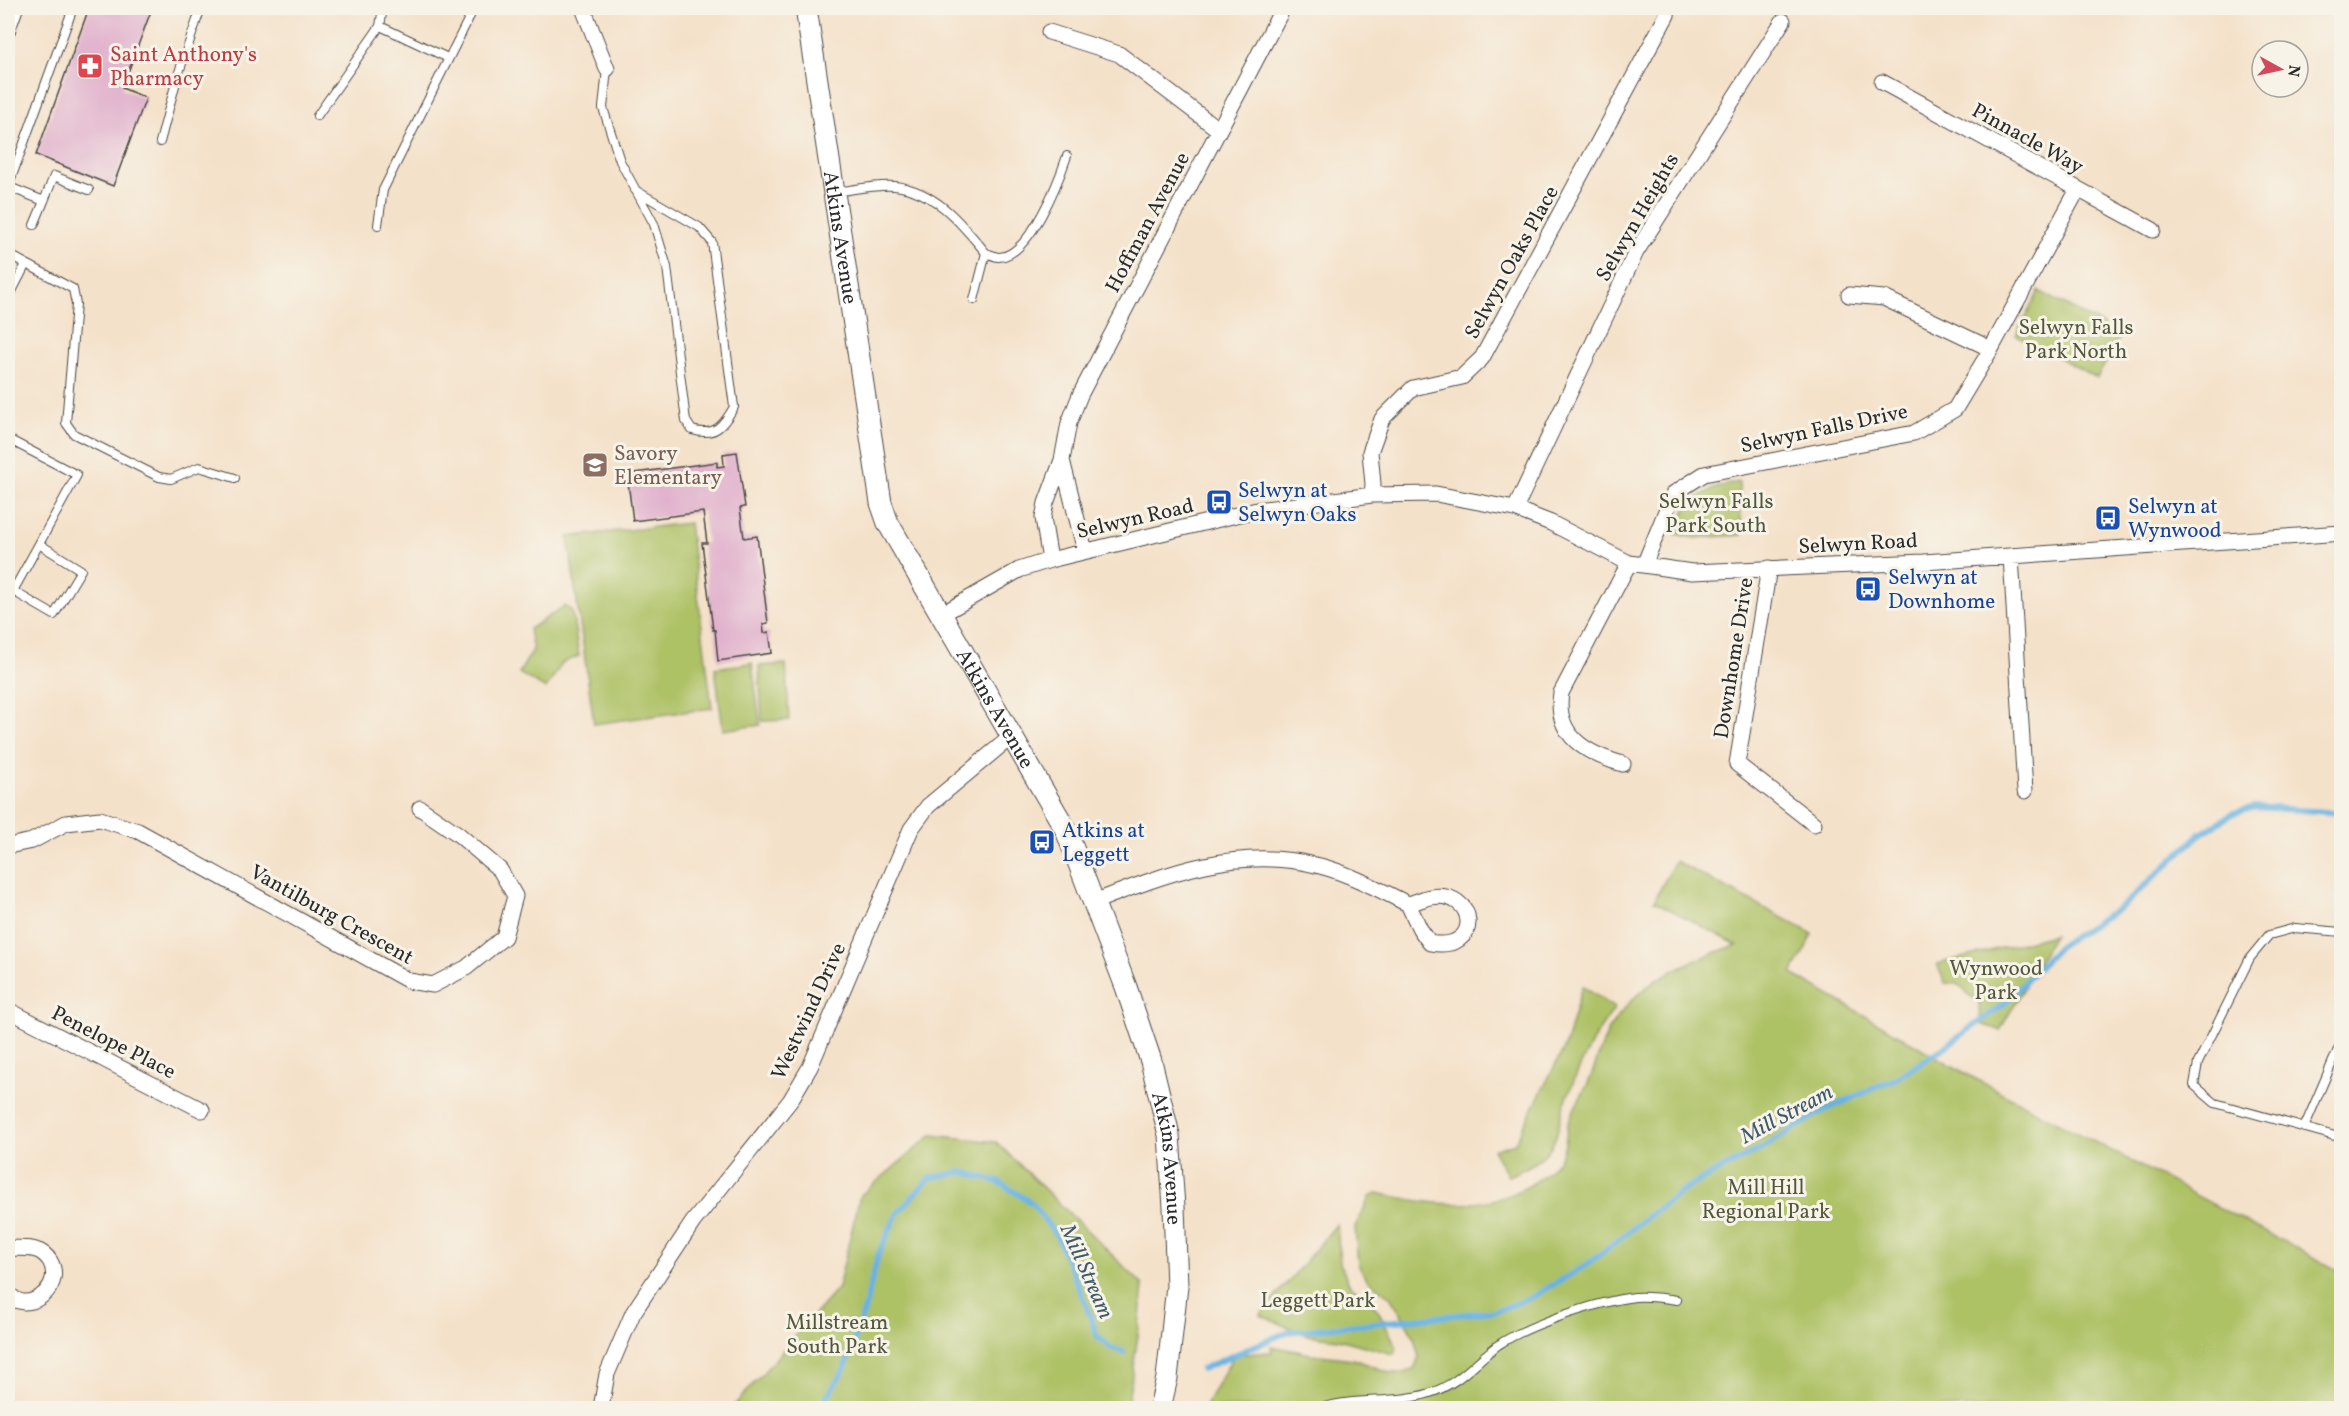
<svg xmlns="http://www.w3.org/2000/svg" width="2349" height="1416" viewBox="0 0 2349 1416" font-family="Vollkorn,serif">
<rect width="100%" height="100%" fill="#f7f3e8"/>
<filter id="ink" filterUnits="userSpaceOnUse"><feTurbulence type="fractalNoise" baseFrequency=".0167" numOctaves="2"/><feDisplacementMap in="SourceGraphic" scale="12" xChannelSelector="R" yChannelSelector="G"/><feConvolveMatrix kernelMatrix="1 2 1 2 8 2 1 2 1" color-interpolation-filters="sRGB"/></filter>
<filter id="wash" filterUnits="userSpaceOnUse"><feTurbulence type="fractalNoise" baseFrequency=".008" numOctaves="4" result="noise"/><feDisplacementMap in="SourceGraphic" scale="24" xChannelSelector="R" yChannelSelector="G"/><feGaussianBlur stdDeviation="1.35" result="paint"/><feColorMatrix in="noise" values="0 0 0 0 0 0 0 0 0 0 0 0 0 0 0 0 0 1.4 0 .05"/><feComposite in="paint" operator="in"/></filter>
<g filter="url(#wash)">
<rect width="100%" height="100%" fill="#f4e1c9"/>
<path fill="#adc165" stroke="#6c7648" stroke-width="1.5" d="M2039 291 2121 335 2097 378 2016 335Z
M1739 482 1742 535 1694 538 1676 534C1683 499 1708 488 1739 482Z
M689 523 712 708 594 724 568 537Z
M565 606 572 611 579 656 562 663 546 689 519 673 533 650 529 629Z
M752 663 760 725 723 730 715 668Z
M786 664 789 720 762 721 759 666Z
M1675 861 1813 934 1792 974 1972 1077 2341 1272V1408H1204L1234 1355 1272 1352 1271 1346 1311 1354 1353 1359 1391 1373H1404L1415 1368 1419 1357 1414 1337 1403 1317 1390 1297 1367 1279 1358 1264 1355 1227 1370 1197 1377 1193C1429 1205 1489 1214 1536 1181 1546 1174 1555 1167 1561 1156 1566 1146 1566 1135 1568 1125 1571 1110 1584 1094 1590 1079 1597 1063 1601 1044 1610 1028 1639 980 1686 962 1737 945L1654 901Z
M2054 935 2000 1030 1980 1024 1979 1003 1957 984 1945 983 1937 964Z
M1582 986 1615 1008C1592 1036 1577 1072 1564 1105 1558 1122 1559 1138 1547 1152 1537 1163 1521 1171 1508 1176L1493 1150 1515 1143 1566 1044Z
M932 1135 996 1142 1143 1285 1139 1328 1127 1408H732L838 1288 860 1196Z
M1337 1224 1340 1263 1349 1284 1378 1310 1397 1348 1393 1354 1339 1339 1307 1335 1260 1315Z"/>
<g fill="none" stroke-linecap="round" stroke-linejoin="round">
<path stroke="#68b2e1" stroke-width="6" d="M1202 1369 1287 1332 1496 1311 1531 1298 1588 1264 1642 1221 1690 1186 1770 1144 1821 1112 1897 1078 1942 1049 2004 1004 2059 946 2124 905 2199 835 2234 813 2255 807 2342 813
M820 1408 845 1368 865 1308 878 1255 897 1214 930 1178 963 1172 999 1182 1032 1203 1058 1238 1087 1307 1097 1336 1111 1348 1124 1352"/>
</g>
<g id="blocks">
<path fill="#e1b2cd" d="M89 8H142L151 11 122 88 146 98 113 186 36 155Z
M737 452 745 507 740 508 744 538 757 536 768 623 763 624 764 633 769 632 772 653 718 661 715 630H713L702 543H707L703 512 633 521 627 474 717 462V467L724 466 723 454Z"/>
</g>
</g>
<g filter="url(#ink)">
<use href="#blocks" fill-opacity="0" stroke="#494643" stroke-width="1.5"/>
<g fill="none" stroke-linecap="round" stroke-linejoin="round">
<defs>
<path id="lane" d="M380 26 448 58
M8 39 19 8
M607 69 603 108 620 161 654 224 667 267 686 421 692 430C715 437 723 426 734 407L712 242 699 227 635 190
M317 116 380 26 383 8
M160 142 177 78 201 8
M8 187 73 8
M9 187 44 201 54 176 89 190
M835 192C853 190 876 184 895 186 936 191 961 223 986 253L974 300
M34 225 44 201
M378 225 383 190 474 8
M986 253C990 254 995 257 999 257 1030 256 1059 180 1067 156
M8 254 73 289 76 304 66 423 74 434 159 477 171 479 199 467 235 478
M8 299 26 264
M8 439 77 475 13 591 54 615 81 570 39 544
M2342 932 2295 928 2269 935 2250 958 2198 1063 2194 1085 2215 1103 2342 1138
M2304 1128 2342 1040
M1322 1408C1355 1397 1393 1404 1427 1394 1460 1384 1472 1364 1498 1345 1528 1325 1599 1301 1635 1297 1649 1296 1663 1298 1677 1300"/>
<path id="street" d="M583 8 607 69
M1049 32 1119 54 1219 130
M1882 82 2153 230
M1849 295 1884 298 1991 349
M1062 460 1085 551
M1372 495 1373 484 1370 452 1382 419 1413 388 1462 377 1482 358 1667 15 1668 8
M1515 509 1636 252 1783 21
M2011 556 2025 791
M1050 560 1043 518 1046 503 1062 460 1069 423 1080 395 1283 8
M1644 565 1673 494 1704 474 1914 433 1955 409 1991 349 2078 189
M1769 568 1737 764 1814 824
M942 614 1019 570 1050 560 1257 510 1372 495 1436 494 1515 509 1551 523 1629 563 1692 572 1924 562 2342 533
M1623 764C1587 754 1554 736 1561 693L1629 563
M8 846 32 841 66 823 100 819 138 831 409 981 433 985 466 968 504 937 515 896 500 870 458 834 420 808
M1094 902C1168 873 1239 845 1320 866 1348 873 1382 891 1408 904L1420 929 1430 943C1484 953 1477 889 1431 897 1424 898 1416 902 1408 904
M8 1010 202 1110
M8 1248C16 1249 27 1247 36 1250 41 1251 47 1256 50 1261 66 1288 24 1318 8 1292
M601 1408 607 1374 633 1313 693 1222 790 1101 810 1067 911 829 928 806 1012 736"/>
<g id="secondary">
<path id="s1" d="M806 8 881 503 888 523 1066 830 1126 987 1151 1061 1169 1135 1174 1207 1177 1286 1167 1378 1160 1408"/>
</g>
</defs>
<use href="#lane" stroke="#494643" stroke-width="10"/>
<use href="#street" stroke="#494643" stroke-width="17"/>
<use href="#secondary" stroke="#494643" stroke-width="23"/>
<use href="#lane" stroke="#fff" stroke-width="8"/>
<use href="#street" stroke="#fff" stroke-width="15"/>
<use href="#secondary" stroke="#fff" stroke-width="21"/>
</g>
</g>
<defs>
<symbol id="pharmacy-square" viewBox="-11 -11 22 22"><rect x="-9" y="-9" width="18" height="18" rx="4" fill="#e0444e" stroke="#f7f3e8"/><path d="M-2-6h4v4h4v4h-4v4h-4v-4h-4v-4h4Z" fill="#fff"/></symbol>
<symbol id="school-square" viewBox="-11 -11 22 22"><rect x="-9" y="-9" width="18" height="18" rx="4" fill="#8d6e63" stroke="#f7f3e8"/><path d="M0-5L7-2L0 1L-7-2ZM-4 1L0 2.5L4 1V4Q0 6-4 4Z" fill="#fff"/></symbol>
<symbol id="bus-square" viewBox="-11 -11 22 22"><rect x="-9" y="-9" width="18" height="18" rx="4" fill="#1a4fb4" stroke="#f7f3e8"/><path d="M-5-6H5V4H4V6H2V4H-2V6H-4V4H-5ZM-3.5-4V0h7V-4ZM-3.5 1.2v1.5H-2V1.2ZM2 1.2v1.5H3.5V1.2Z" fill="#fff"/></symbol>
</defs>
<g fill-rule="evenodd">
<use href="#pharmacy-square" x="75" y="51" width="30" height="30"/>
<use href="#school-square" x="580" y="450" width="30" height="30"/>
<use href="#bus-square" x="1204" y="487" width="30" height="30"/>
<use href="#bus-square" x="2093" y="503" width="30" height="30"/>
<use href="#bus-square" x="1853" y="574" width="30" height="30"/>
<use href="#bus-square" x="1027" y="827" width="30" height="30"/>
</g>
<g text-anchor="middle" stroke-width="6" stroke-linejoin="round" paint-order="stroke">
<g font-size="21" fill="#be3a42" stroke="#f7f3e8" text-anchor="start">
<text x="110" y="61">Saint Anthony's<tspan x="110" dy="24">Pharmacy</tspan></text>
</g>
<g font-size="21" fill="#2b2b2b" stroke="#f7f3e8">
<text transform="translate(2028 138) rotate(29)" y="7">Pinnacle Way</text>
<text transform="translate(1637 217) rotate(-60)" y="7">Selwyn Heights</text>
<text transform="translate(1147 222) rotate(-62)" y="7">Hoffman Avenue</text>
<text dy="7" stroke="none"><textPath href="#s1" startOffset="232">Atkins Avenue</textPath></text>
<text transform="translate(1511 262) rotate(-61)" y="7">Selwyn Oaks Place</text>
<text transform="translate(1824 428) rotate(-12)" y="7">Selwyn Falls Drive</text>
<text transform="translate(1135 518) rotate(-13)" y="7">Selwyn Road</text>
<text transform="translate(1858 543) rotate(-3)" y="7">Selwyn Road</text>
<text transform="translate(1733 658) rotate(-81)" y="7">Downhome Drive</text>
<text dy="7" stroke="none"><textPath href="#s1" startOffset="736">Atkins Avenue</textPath></text>
<text transform="translate(332 914) rotate(29)" y="7">Vantilburg Crescent</text>
<text transform="translate(808 1011) rotate(-65)" y="7">Westwind Drive</text>
<text transform="translate(114 1042) rotate(27)" y="7">Penelope Place</text>
<text dy="7" stroke="none"><textPath href="#s1" startOffset="1222">Atkins Avenue</textPath></text>
</g>
<g font-size="21" fill="#52583c" stroke="#f7f3e8">
<text x="2076" y="334">Selwyn Falls<tspan x="2076" dy="24">Park North</tspan></text>
<text x="1716" y="508">Selwyn Falls<tspan x="1716" dy="24">Park South</tspan></text>
<text x="1996" y="975">Wynwood<tspan x="1996" dy="24">Park</tspan></text>
<text x="1766" y="1194">Mill Hill<tspan x="1766" dy="24">Regional Park</tspan></text>
<text x="1318" y="1307">Leggett Park</text>
<text x="837" y="1329">Millstream<tspan x="837" dy="24">South Park</tspan></text>
</g>
<g font-size="21" fill="#785e54" stroke="#f7f3e8" text-anchor="start">
<text x="614" y="460">Savory<tspan x="614" dy="24">Elementary</tspan></text>
</g>
<g font-size="21" fill="#164399" stroke="#f7f3e8" text-anchor="start">
<text x="1238" y="497">Selwyn at<tspan x="1238" dy="24">Selwyn Oaks</tspan></text>
<text x="2128" y="513">Selwyn at<tspan x="2128" dy="24">Wynwood</tspan></text>
<text x="1888" y="584">Selwyn at<tspan x="1888" dy="24">Downhome</tspan></text>
<text x="1062" y="837">Atkins at<tspan x="1062" dy="24">Leggett</tspan></text>
</g>
<g font-size="22" font-style="italic" fill="#405a6b" stroke="#f7f3e8">
<text transform="translate(1786 1113) rotate(-28)" y="8">Mill Stream</text>
<text transform="translate(1088 1271) rotate(66)" y="8">Mill Stream</text>
</g>
</g>
<rect width="2349" height="1416" fill="none" stroke="#f7f3e8" stroke-width="30"/>
<g transform="translate(2280 69) rotate(98)"><circle r="28" fill="#f7f3e8" stroke="#a5a39c" stroke-width="1.5"/>
<path d="M0-4.5L10 22L0 15L-10 22Z" fill="#d1495b"/>
<text y="-9" font-size="16" font-weight="bold" text-anchor="middle" fill="#2b2b2b">N</text>
</g>
</svg>
